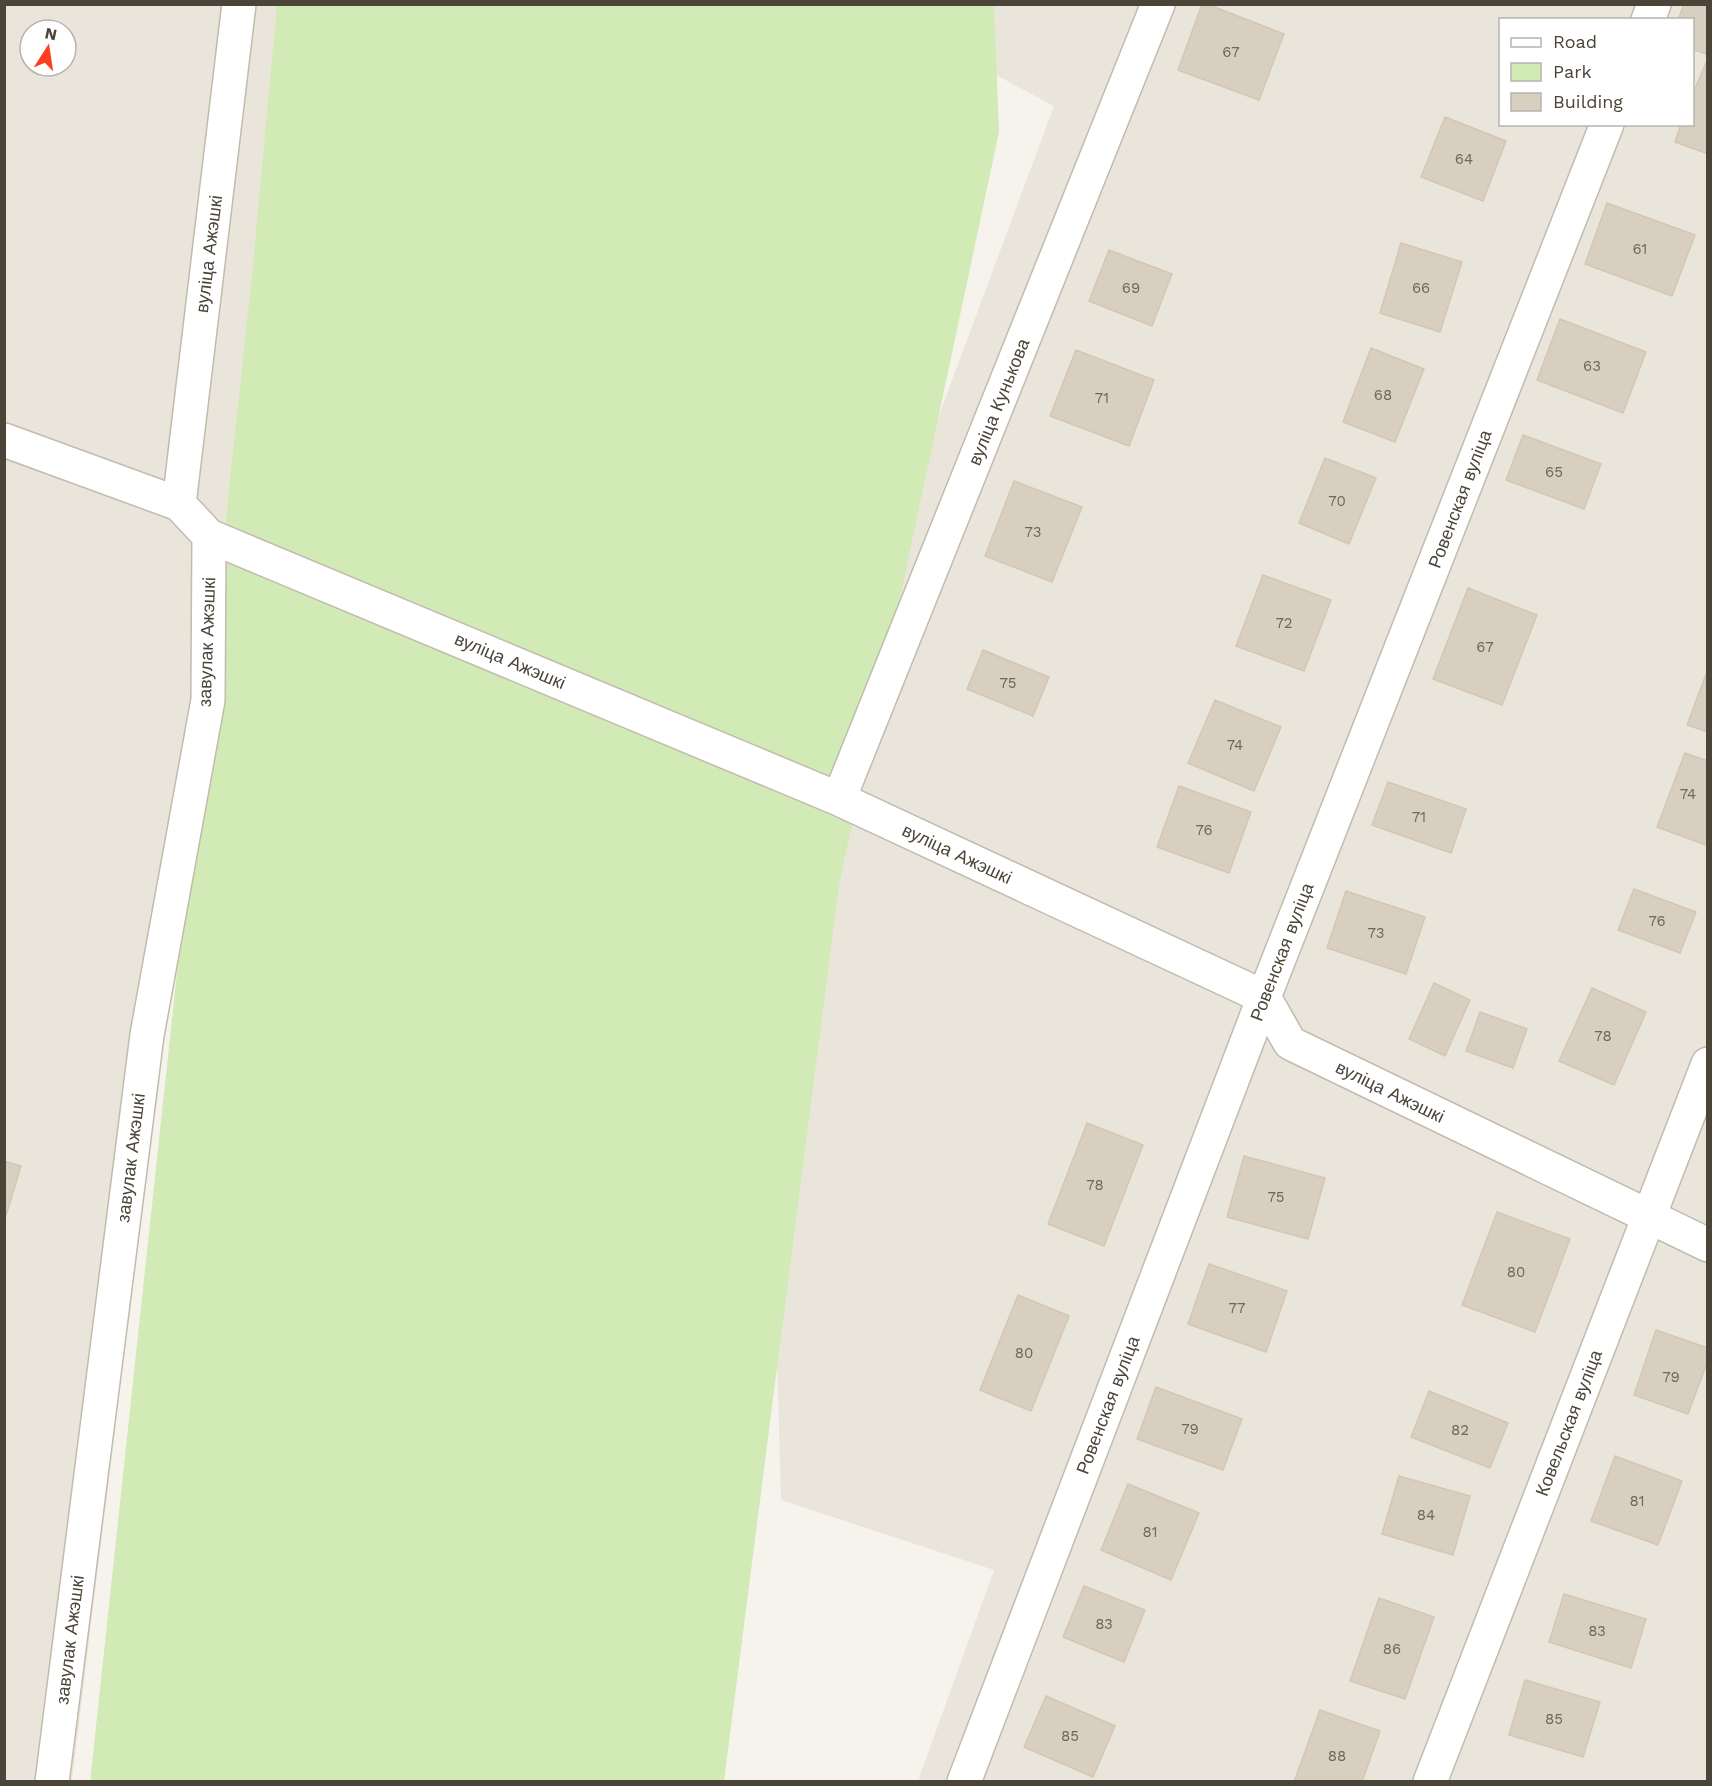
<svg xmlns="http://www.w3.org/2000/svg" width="1712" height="1786" viewBox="0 0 1712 1786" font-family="'Work Sans',sans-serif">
<rect width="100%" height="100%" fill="#f6f3ec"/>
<path fill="#eae5da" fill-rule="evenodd" d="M5 5H288L72 1781 5 1782ZM30 30H66V66H30Z
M901 5H1707V1781H918L994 1570 781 1500 764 886 1054 106 899 23ZM1500 20H1692V124H1500Z"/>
<path fill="#d2eab5" d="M277 5H994L999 132 839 885 724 1781 90 1782 252 275Z"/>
<path fill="#d8cfc1" stroke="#d3c7b4" stroke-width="1.5" d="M1202 4H1207L1284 34 1259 100 1178 70Z
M1684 4H1708V55L1692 49V20H1678Z
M1708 58V154L1675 142 1681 124H1692V96Z
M1445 117 1506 141 1483 201 1421 177Z
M1607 203 1695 235 1672 296 1585 264Z
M1401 243 1462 262 1440 332 1380 313Z
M1109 250 1172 274 1152 326 1089 301Z
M1560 319 1646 352 1623 413 1537 380Z
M1371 348 1424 369 1395 442 1343 422Z
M1076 350 1154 380 1129 446 1050 416Z
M1523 435 1601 464 1584 509 1506 480Z
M1325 458 1376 478 1349 544 1299 523Z
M1014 481 1082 507 1052 582 985 556Z
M1263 575 1331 600 1304 671 1236 646Z
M1468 588 1537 615 1502 705 1433 679Z
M983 650 1049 677 1033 716 967 689Z
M1708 669V732L1687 725Z
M1215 700 1281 727 1254 791 1188 763Z
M1685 753 1708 761V846L1657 827Z
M1388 782 1466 809 1451 853 1372 825Z
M1179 786 1251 812 1229 873 1157 847Z
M1634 889 1696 912 1680 953 1618 930Z
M1346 891 1425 917 1406 974 1327 948Z
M1434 983 1470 1000 1445 1056 1409 1039Z
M1592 988 1646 1012 1614 1085 1559 1061Z
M1480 1012 1527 1029 1513 1068 1466 1051Z
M1087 1123 1143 1145 1104 1246 1048 1224Z
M1244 1156 1325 1178 1308 1239 1227 1217Z
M4 1161 21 1166 4 1222Z
M1497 1212 1570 1239 1535 1332 1462 1305Z
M1209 1264 1287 1291 1266 1352 1188 1324Z
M1018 1295 1069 1316 1031 1411 980 1390Z
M1656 1330 1708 1348V1360L1688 1414 1634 1395Z
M1156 1387 1242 1419 1223 1470 1137 1439Z
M1429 1391 1508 1423 1490 1468 1411 1437Z
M1615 1456 1682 1481 1658 1545 1591 1521Z
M1399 1476 1470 1496 1453 1555 1382 1534Z
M1128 1484 1199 1513 1171 1580 1101 1550Z
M1084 1586 1145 1610 1124 1662 1063 1637Z
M1564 1594 1646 1619 1631 1668 1549 1642Z
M1379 1598 1434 1617 1405 1699 1350 1681Z
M1525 1680 1600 1702 1583 1757 1509 1735Z
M1046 1696 1115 1726 1093 1777 1024 1747Z
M1320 1710 1380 1731 1362 1782H1294Z"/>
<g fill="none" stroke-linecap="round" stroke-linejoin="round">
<defs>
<path id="minor" d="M1648 20 1654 4
M4 440 179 504 209 536 839 799 1264 997 1290 1043 1708 1245
M179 504 239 4
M839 799 1158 4
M52 1782 147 1035 208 700 209 536
M964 1782 1264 997 1607 124
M1430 1782 1708 1064"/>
</defs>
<use href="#minor" stroke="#c2bbae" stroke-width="36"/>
<use href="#minor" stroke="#fff" stroke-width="33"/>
</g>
<g text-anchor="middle" stroke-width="4.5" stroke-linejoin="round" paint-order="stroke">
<g font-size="15" fill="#6e675b">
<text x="1231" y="57">67</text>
<text x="1464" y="164">64</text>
<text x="1640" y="254">61</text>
<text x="1131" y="293">69</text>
<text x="1421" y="293">66</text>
<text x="1592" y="371">63</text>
<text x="1383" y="400">68</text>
<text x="1102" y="403">71</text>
<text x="1554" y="477">65</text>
<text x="1337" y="506">70</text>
<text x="1033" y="537">73</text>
<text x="1284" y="628">72</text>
<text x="1485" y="652">67</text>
<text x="1008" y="688">75</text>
<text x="1235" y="750">74</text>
<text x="1688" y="799">74</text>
<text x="1419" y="822">71</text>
<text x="1204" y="835">76</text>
<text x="1657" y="926">76</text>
<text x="1376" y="938">73</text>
<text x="1603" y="1041">78</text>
<text x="1095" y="1190">78</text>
<text x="1276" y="1202">75</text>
<text x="1516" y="1277">80</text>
<text x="1237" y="1313">77</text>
<text x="1024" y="1358">80</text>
<text x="1671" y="1382">79</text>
<text x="1190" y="1434">79</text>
<text x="1460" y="1435">82</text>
<text x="1637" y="1506">81</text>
<text x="1426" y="1520">84</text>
<text x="1150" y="1537">81</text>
<text x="1104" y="1629">83</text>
<text x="1597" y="1636">83</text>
<text x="1392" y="1654">86</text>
<text x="1554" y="1724">85</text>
<text x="1070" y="1741">85</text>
<text x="1337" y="1761">88</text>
</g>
<g font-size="18" fill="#4b4439" stroke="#fff">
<text transform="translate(209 254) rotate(-83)" y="6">вуліца Ажэшкі</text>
<text transform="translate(999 402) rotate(-68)" y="6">вуліца Кунькова</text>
<text transform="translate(1460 499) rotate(-69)" y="6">Ровенская вуліца</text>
<text transform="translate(207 642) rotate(-88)" y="6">завулак Ажэшкі</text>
<text transform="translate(510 661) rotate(23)" y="6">вуліца Ажэшкі</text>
<text transform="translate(957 854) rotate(25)" y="6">вуліца Ажэшкі</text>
<text transform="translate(1282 952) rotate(-69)" y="6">Ровенская вуліца</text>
<text transform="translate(1390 1092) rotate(26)" y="6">вуліца Ажэшкі</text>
<text transform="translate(131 1158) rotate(-83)" y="6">завулак Ажэшкі</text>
<text transform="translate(1108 1405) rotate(-69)" y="6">Ровенская вуліца</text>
<text transform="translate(1569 1423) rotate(-69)" y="6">Ковельская вуліца</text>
<text transform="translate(70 1640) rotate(-83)" y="6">завулак Ажэшкі</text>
</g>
</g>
<rect width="1712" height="1786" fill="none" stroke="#4b4439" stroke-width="12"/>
<rect x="1499" y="18" width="195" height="108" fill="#ffffff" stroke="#b7b4b0" stroke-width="1.5"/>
<rect x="1511" y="38" width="30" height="9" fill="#ffffff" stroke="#b7b4b0" stroke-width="1.5"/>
<text x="1553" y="48" font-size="18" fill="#4b4439">Road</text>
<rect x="1511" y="63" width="30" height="18" fill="#d2eab5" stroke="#b7b4b0" stroke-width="1.5"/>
<text x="1553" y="78" font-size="18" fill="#4b4439">Park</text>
<rect x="1511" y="93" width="30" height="18" fill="#d8cfc1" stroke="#b7b4b0" stroke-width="1.5"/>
<text x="1553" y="108" font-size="18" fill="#4b4439">Building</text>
<g transform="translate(48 48) rotate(12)"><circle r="28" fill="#ffffff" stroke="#b7b4b0" stroke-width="1.5"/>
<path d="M0-4.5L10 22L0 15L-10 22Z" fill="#fc3f1d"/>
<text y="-9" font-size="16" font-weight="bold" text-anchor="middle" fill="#4b4439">N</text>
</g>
</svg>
